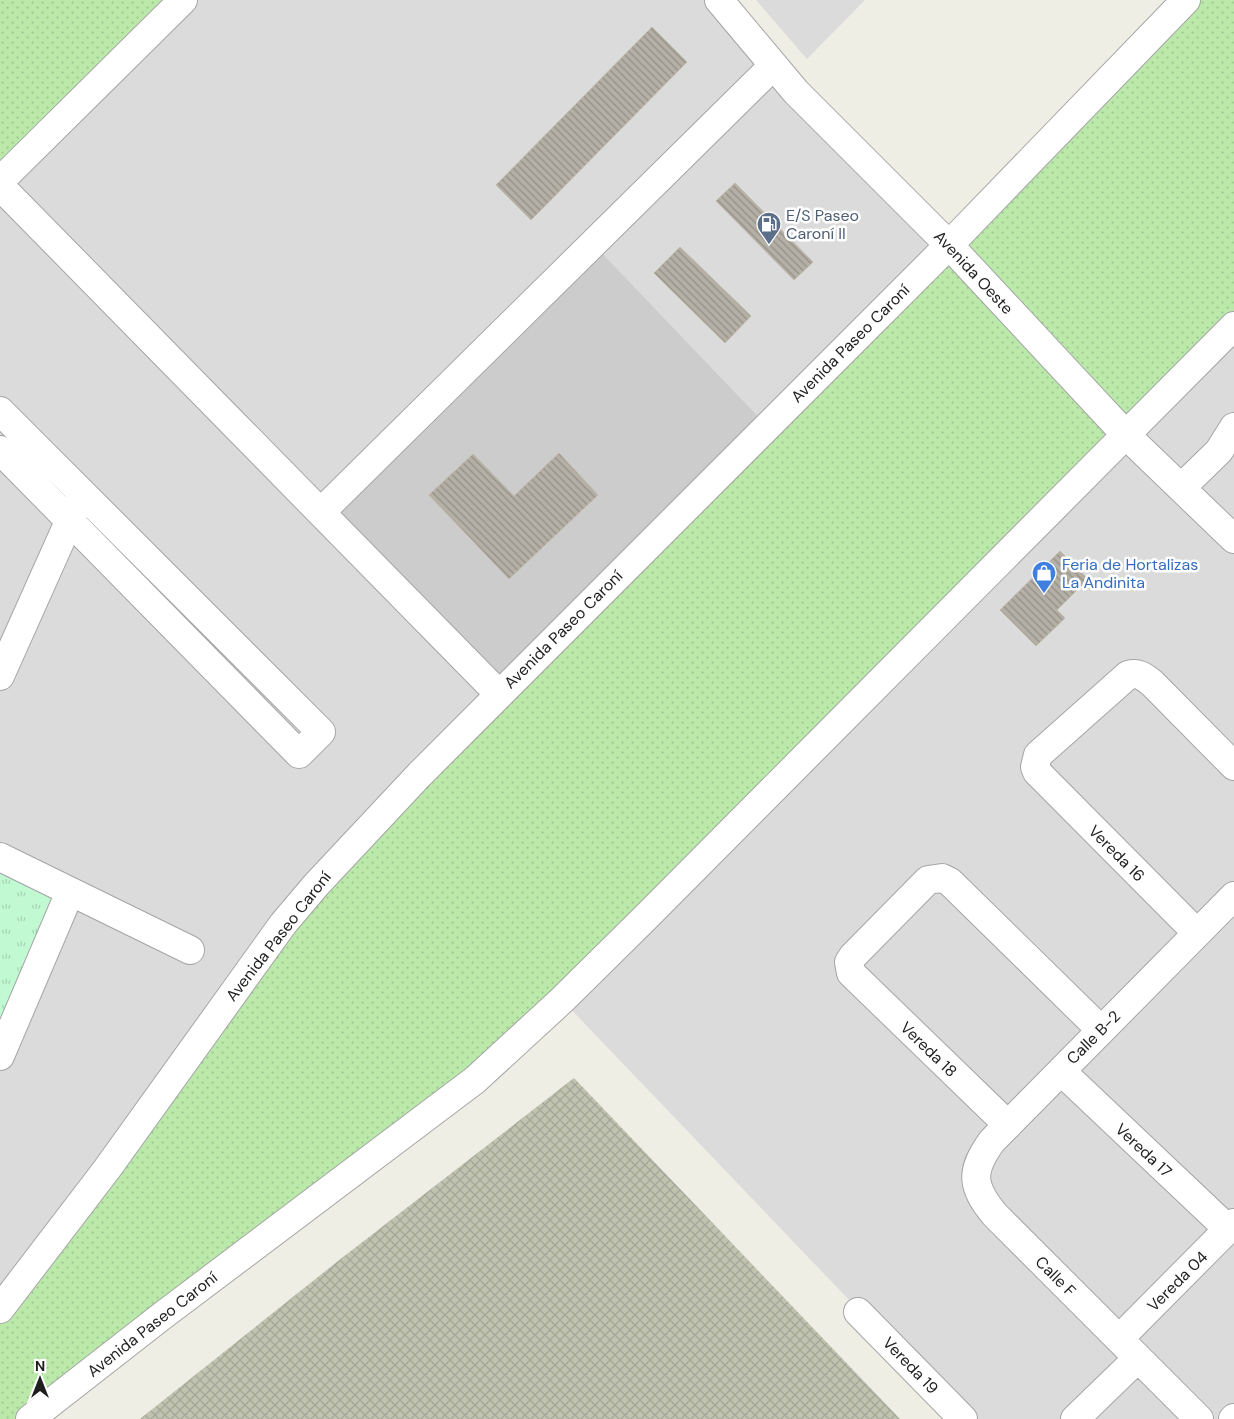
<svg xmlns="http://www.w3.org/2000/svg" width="1234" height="1419" viewBox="0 0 1234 1419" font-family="'DM Sans',sans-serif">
<defs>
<pattern id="construction-cross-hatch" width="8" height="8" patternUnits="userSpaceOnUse" patternTransform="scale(1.25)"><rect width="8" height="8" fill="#bfc3b0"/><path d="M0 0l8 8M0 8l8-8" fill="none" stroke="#a4a797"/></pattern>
<pattern id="grass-dots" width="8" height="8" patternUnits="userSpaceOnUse" patternTransform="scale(1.25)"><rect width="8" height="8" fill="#bbe9aa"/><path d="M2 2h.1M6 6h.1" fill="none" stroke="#a0c792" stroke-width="1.8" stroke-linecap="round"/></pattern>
<pattern id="park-tufts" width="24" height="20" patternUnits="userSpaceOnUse" patternTransform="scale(1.25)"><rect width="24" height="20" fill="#c1f9d2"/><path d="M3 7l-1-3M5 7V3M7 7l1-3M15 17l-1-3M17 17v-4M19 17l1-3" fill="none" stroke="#a5d5b4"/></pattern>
<pattern id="building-back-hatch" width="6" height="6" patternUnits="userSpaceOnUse" patternTransform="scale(1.25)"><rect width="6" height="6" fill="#b4b0a6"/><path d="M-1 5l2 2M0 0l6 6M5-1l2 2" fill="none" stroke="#928f87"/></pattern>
</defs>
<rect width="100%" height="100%" fill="#efeee4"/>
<path fill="#dcdbdb" d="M0 0H719L949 245 0 1309Z
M756 0H865L807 59Z
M1234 326V1419H963L562 1000Z"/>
<path fill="#ccc" d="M593 244 767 426 499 694 321 512Z"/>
<path fill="url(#construction-cross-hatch)" d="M574 1078 900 1419H140L338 1261Z"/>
<path fill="url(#grass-dots)" d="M0 0H183L0 181Z
M1186 0H1234V326L562 1000 30 1419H0V1309L283 924Z"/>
<path fill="url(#park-tufts)" d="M0 857 70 892 0 1056Z"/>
<path fill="url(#building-back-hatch)" stroke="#c0b8a7" d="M652 27 687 62 531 220 496 185Z
M735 183 813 262 794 280 716 201Z
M680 247 751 316 725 343 654 273Z
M559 453 598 495 509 579 429 495 473 454 514 496Z
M1060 551 1088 579 1057 610 1065 618 1036 646 1000 610Z"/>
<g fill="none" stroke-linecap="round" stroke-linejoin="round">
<defs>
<path id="minor" d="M719 0 796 92 949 245 1127 436 1234 539
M0 181 183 0
M0 186 499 694
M0 411 321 732 299 754 0 450
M1181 488 1219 451 1234 427
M321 512 773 66
M0 676 76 506
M0 857 190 950
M1197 933 1037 772 1035 767 1038 755 1128 675C1139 672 1144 677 1152 683L1234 766
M0 1056 70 892
M1061 1071 1228 1229
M1008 1125 851 973 849 962 853 956 928 880 942 878 950 882 1101 1030
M0 1309 107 1169 283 924 316 885 420 774 949 245 1186 0
M858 1312 963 1419
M1119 1339 1234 1223
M30 1419 162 1316 475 1080 562 1000 644 919 1234 326
M1075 1419 1138 1358
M1199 1419 995 1215C971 1186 970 1171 992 1141L1234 896
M1233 1419 1234 1418"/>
</defs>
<use href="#minor" stroke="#a5a5a5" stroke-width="30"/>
<use href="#minor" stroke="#fff" stroke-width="28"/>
</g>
<defs>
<symbol id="fuel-pin" viewBox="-11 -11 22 30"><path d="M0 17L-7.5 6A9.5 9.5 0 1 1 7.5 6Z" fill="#5c6f8a" stroke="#fff"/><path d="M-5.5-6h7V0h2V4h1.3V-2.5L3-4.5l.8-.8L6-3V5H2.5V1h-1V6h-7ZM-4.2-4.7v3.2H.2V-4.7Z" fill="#fff"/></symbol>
<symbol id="shop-pin" viewBox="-11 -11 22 30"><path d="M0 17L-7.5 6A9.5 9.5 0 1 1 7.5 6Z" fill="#3f7fe0" stroke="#fff"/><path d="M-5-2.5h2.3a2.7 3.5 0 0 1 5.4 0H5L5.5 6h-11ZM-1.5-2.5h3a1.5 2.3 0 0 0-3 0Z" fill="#fff"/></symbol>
</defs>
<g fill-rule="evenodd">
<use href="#fuel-pin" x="755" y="210" width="28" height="38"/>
<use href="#shop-pin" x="1030" y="559" width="28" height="38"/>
</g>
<g text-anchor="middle" stroke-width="5" stroke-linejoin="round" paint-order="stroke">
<g font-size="16" fill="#4e5e75" stroke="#fff" text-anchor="start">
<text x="786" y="221">E/S Paseo<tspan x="786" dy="18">Caroní II</tspan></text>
</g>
<g font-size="16" fill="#1e1e1e" stroke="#fff">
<text transform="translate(974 272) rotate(47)" y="6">Avenida Oeste</text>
<text transform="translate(850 343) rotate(-45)" y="6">Avenida Paseo Caroní</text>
<text transform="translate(563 629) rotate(-45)" y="6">Avenida Paseo Caroní</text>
<text transform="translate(1117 853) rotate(45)" y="6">Vereda 16</text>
<text transform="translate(278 936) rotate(-52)" y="6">Avenida Paseo Caroní</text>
<text transform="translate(1093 1037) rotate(-45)" y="6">Calle B-2</text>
<text transform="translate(929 1049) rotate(44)" y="6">Vereda 18</text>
<text transform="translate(1144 1150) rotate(43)" y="6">Vereda 17</text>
<text transform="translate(1056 1276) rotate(45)" y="6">Calle F</text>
<text transform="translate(1177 1281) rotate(-45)" y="6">Vereda 04</text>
<text transform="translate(152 1324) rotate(-38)" y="6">Avenida Paseo Caroní</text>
<text transform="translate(911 1365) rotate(46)" y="6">Vereda 19</text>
</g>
<g font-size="16" fill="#366cbe" stroke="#fff" text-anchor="start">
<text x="1062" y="570">Feria de Hortalizas<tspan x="1062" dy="18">La Andinita</tspan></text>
</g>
</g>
<g transform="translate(40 1379)" stroke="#ffffff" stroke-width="4" paint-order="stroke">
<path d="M0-4L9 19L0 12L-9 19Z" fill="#1e1e1e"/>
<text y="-8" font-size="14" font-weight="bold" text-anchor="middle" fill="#1e1e1e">N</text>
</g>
</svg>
